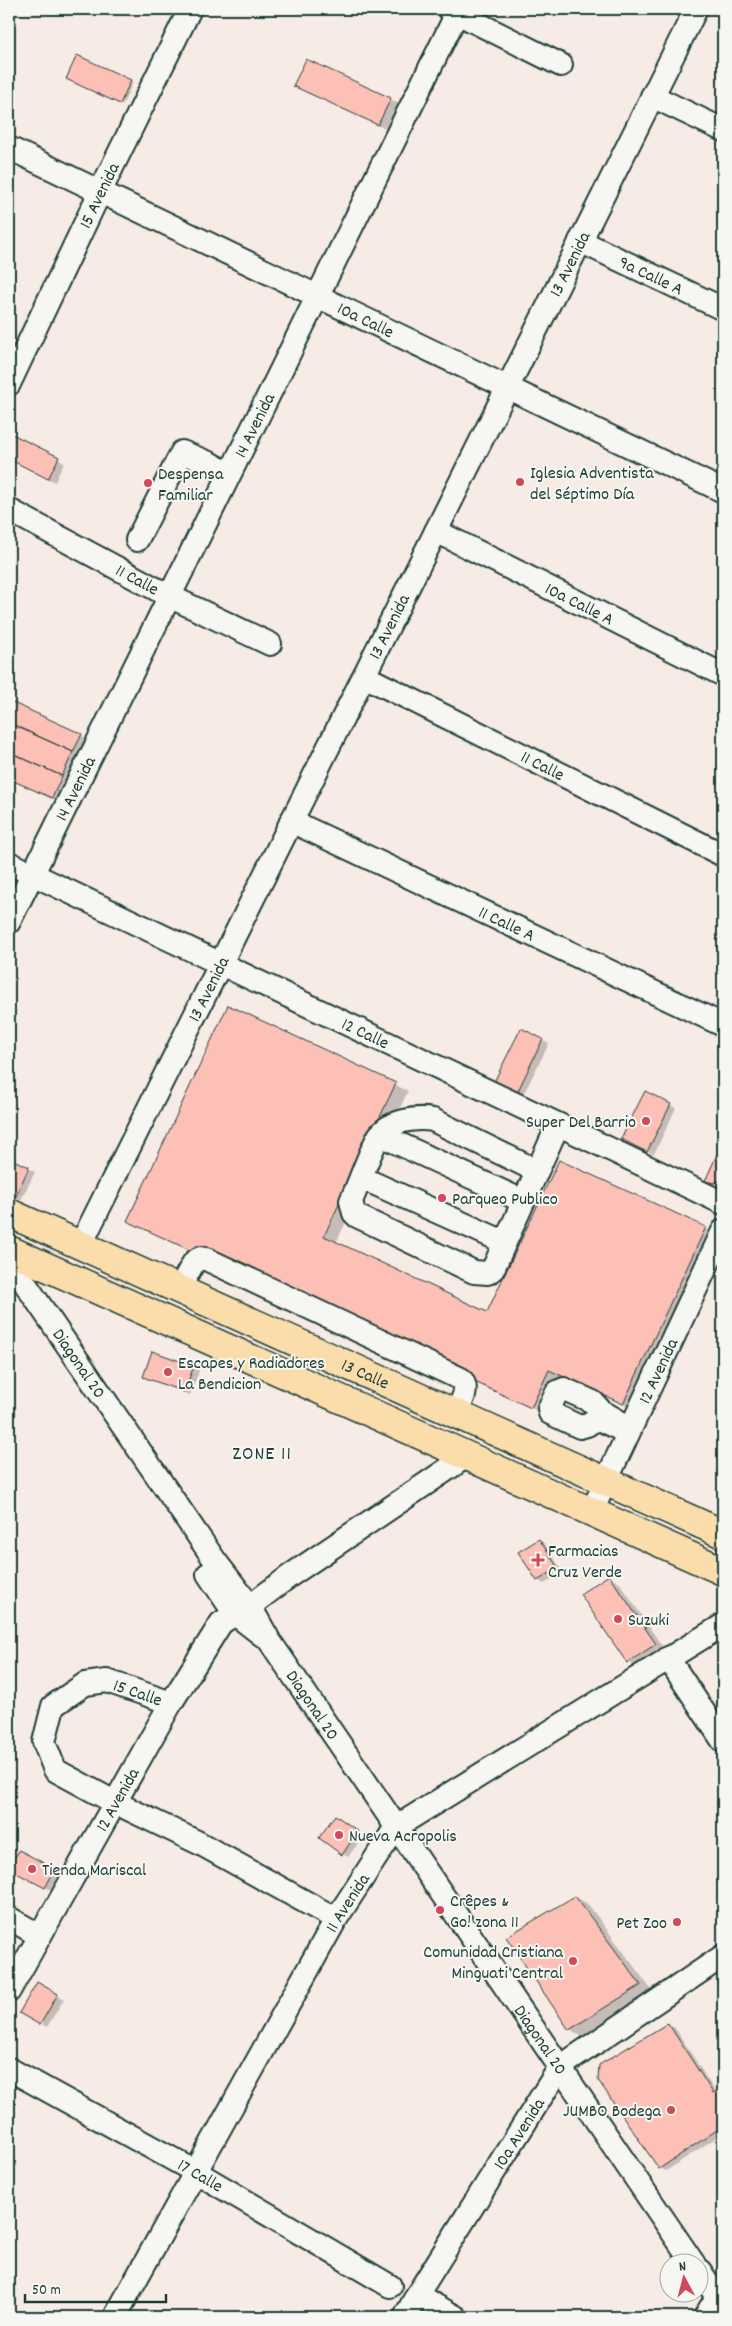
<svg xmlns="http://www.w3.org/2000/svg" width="732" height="2326" viewBox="0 0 732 2326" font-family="Dekko,sans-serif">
<rect width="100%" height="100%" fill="#f7ebe6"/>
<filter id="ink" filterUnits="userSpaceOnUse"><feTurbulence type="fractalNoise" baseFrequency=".02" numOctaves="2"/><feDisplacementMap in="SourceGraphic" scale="10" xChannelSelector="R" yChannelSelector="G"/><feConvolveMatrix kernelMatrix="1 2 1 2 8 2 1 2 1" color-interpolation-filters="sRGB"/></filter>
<g filter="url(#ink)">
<path fill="#0003" d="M67 78 131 81 133 82 123 104Z
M304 91 390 99 399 104 388 130Z
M13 436 64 462 55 482 9 459V443Z
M9 702 90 740 62 803 9 779Z
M229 1007 408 1091 336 1243 488 1314 705 1229 717 1236 635 1410 562 1376 544 1414 128 1220Z
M522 1030 549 1044 522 1097 501 1086Z
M670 1105 676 1108 654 1154 628 1142Z
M723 1144V1185L712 1184 707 1181Z
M9 1159 35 1172 21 1200 9 1194Z
M9 1324 12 1330 9 1332Z
M193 1367 199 1371 190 1395 144 1377Z
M539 1540 545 1544 563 1572 544 1584 538 1580Z
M609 1576 619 1582 664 1649 637 1667 628 1662Z
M342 1820 364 1835 348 1857 342 1853Z
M19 1851 60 1873 51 1890 10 1868Z
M575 1897 588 1904 653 1992 582 2037 570 2029Z
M37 1984 64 1999 47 2027 21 2012Z
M668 2025 675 2028 716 2093 723 2088V2133L666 2171 660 2168Z"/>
<path fill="#fcc0b7" stroke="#1f3d34" d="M77 55 131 80 120 104 66 79Z
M306 59 391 98 378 125 293 86Z
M12 434 59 457 48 479 9 459V441Z
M9 701 82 734 73 752 9 723Z
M9 723 73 752 62 776 9 752Z
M9 752 62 776 52 798 9 779Z
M228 1005 396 1083 324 1236 487 1312 559 1160 706 1227 623 1404 549 1370 531 1408 127 1221Z
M521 1028 543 1039 516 1095 493 1084Z
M645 1091 671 1104 647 1152 621 1139Z
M723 1141V1179L714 1183 705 1181Z
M9 1158 29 1167 15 1198 9 1195Z
M152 1351 194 1366 184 1392 143 1377Z
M539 1539 558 1568 537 1581 518 1552Z
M609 1575 656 1644 627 1663 580 1594Z
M335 1815 358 1831 342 1855 319 1838Z
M19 1850 55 1869 45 1888 9 1869Z
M575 1896 641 1985 569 2030 506 1937Z
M37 1982 58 1994 40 2025 19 2013Z
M668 2023 713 2093 723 2087V2126L659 2169 598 2080 599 2065Z"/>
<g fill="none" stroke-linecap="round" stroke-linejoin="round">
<defs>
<g id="minor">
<path d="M449 9 561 65"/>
<path d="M652 96 723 130"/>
<path id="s1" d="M9 148 723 491"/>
<path id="s2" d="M580 241 723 309"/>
<path id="s3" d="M9 384 100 192 190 9"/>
<path id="s4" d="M9 510 169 596 270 644"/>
<path id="s5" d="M436 531 723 675"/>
<path d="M137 540 182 452 209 463 229 474"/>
<path id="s6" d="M364 676 723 855"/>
<path id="s7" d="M291 821 723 1025"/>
<path id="s8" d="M9 863 723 1203"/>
<path id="s9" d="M9 922 459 9"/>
<path d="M380 1135 523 1201"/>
<path d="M537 1171 433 1120C417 1117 390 1120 379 1136 369 1153 360 1182 351 1201L354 1213 357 1216 474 1272 488 1273 493 1269 558 1125"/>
<path d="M362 1178 504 1242"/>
<path id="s10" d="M81 1244 696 9"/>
<path id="s11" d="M9 1260 216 1562 250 1606 269 1640 694 2264"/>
<path d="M179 1289 194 1262 200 1258 206 1259 461 1379C470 1390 461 1402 456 1413"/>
<path d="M628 1433 597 1418 587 1425 580 1427 550 1413 549 1409 557 1392 564 1389 593 1402 601 1411 630 1428"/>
<path id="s12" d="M592 1511 723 1231"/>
<path d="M208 1574 235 1614 262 1635"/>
<path d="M250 1606 291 1575 467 1456"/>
<path d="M668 1658 723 1741"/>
<path d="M171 1703 107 1681 85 1684 53 1706 44 1742 55 1770 114 1802 199 1843 336 1919"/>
<path d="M9 1918 40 1936"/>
<path id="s13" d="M9 1991 171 1703 221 1623 235 1614"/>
<path id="s14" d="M9 2069 196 2172 390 2286"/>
<path d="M700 2271 723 2306"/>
<path d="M417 2295 456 2317"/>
<path id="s15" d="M115 2317 336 1919 396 1827 723 1625"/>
<path id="s16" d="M405 2317 417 2295 560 2067 723 1956"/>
<path d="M705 2317 717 2297 723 2294"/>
</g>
<g id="major">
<path id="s17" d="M9 1213 723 1534"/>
<path d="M9 1250 723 1571"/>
</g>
</defs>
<use href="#minor" stroke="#1f3d34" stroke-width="26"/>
<use href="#major" stroke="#1f3d34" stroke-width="31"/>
<use href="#minor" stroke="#f6f6f2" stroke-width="22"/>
<use href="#major" stroke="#faddab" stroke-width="28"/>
</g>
</g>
<g fill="#d1495b" stroke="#f6f6f2" stroke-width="2">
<circle cx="520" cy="482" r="5"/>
<circle cx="148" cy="483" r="5"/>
<circle cx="646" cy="1121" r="5"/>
<circle cx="442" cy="1198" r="5"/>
<circle cx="168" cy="1372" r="5"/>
<path d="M535.5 1552.5h5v5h5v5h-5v5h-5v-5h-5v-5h5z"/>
<circle cx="618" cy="1619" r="5"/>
<circle cx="339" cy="1835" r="5"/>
<circle cx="32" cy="1869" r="5"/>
<circle cx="440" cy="1910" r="5"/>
<circle cx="677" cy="1922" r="5"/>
<circle cx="573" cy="1961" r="5"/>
<circle cx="671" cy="2110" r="5"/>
</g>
<g text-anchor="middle" stroke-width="4" stroke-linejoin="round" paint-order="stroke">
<g font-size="18" fill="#1f3d34" stroke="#f6f6f2">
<text dy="6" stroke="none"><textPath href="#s3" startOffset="209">15 Avenida</textPath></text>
<text dy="6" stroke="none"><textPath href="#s10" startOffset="1095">13 Avenida</textPath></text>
<text dy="6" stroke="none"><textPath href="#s2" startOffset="79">9a Calle A</textPath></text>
<text dy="6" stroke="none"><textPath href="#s1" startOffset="396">10a Calle</textPath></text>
<text dy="6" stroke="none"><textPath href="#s9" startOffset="554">14 Avenida</textPath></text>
<text dy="6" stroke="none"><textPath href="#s4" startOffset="146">11 Calle</textPath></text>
<text dy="6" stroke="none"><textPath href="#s5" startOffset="161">10a Calle A</textPath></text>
<text dy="6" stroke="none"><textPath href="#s10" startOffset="690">13 Avenida</textPath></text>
<text dy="6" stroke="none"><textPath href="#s6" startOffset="200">11 Calle</textPath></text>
<text dy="6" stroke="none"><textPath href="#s9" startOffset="149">14 Avenida</textPath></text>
<text dy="6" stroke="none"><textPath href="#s7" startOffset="239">11 Calle A</textPath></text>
<text dy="6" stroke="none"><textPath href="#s10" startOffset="285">13 Avenida</textPath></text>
<text dy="6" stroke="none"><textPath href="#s8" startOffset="395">12 Calle</textPath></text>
<text dy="6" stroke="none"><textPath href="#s11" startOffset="125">Diagonal 20</textPath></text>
<text dy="6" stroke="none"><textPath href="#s12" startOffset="155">12 Avenida</textPath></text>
<text dy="6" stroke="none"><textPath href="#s17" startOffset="391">13 Calle</textPath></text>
<text transform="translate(138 1692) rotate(19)" y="6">15 Calle</text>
<text dy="6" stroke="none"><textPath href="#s11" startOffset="539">Diagonal 20</textPath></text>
<text dy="6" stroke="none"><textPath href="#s13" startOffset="220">12 Avenida</textPath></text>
<text dy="6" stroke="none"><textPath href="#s15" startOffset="475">11 Avenida</textPath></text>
<text dy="6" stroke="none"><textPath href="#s11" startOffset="944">Diagonal 20</textPath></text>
<text dy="6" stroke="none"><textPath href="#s16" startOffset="216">10a Avenida</textPath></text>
<text dy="6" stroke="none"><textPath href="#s14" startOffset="219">17 Calle</textPath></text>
</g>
<g font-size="18" fill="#1f3d34" stroke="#f6f6f2" text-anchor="start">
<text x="530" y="478">Iglesia Adventista<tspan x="530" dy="21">del Séptimo Día</tspan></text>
<text x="158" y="479">Despensa<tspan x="158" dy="21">Familiar</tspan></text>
<text x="636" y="1127" text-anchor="end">Super Del Barrio</text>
<text x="452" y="1204">Parqueo Publico</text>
<text x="178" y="1368">Escapes y Radiadores<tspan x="178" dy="21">La Bendicion</tspan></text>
<text x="548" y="1556">Farmacias<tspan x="548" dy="21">Cruz Verde</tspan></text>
<text x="628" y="1625">Suzuki</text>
<text x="349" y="1841">Nueva Acropolis</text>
<text x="42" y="1875">Tienda Mariscal</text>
<text x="450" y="1906">Crêpes &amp;<tspan x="450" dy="21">Go! zona 11</tspan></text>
<text x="667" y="1928" text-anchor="end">Pet Zoo</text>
<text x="563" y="1957" text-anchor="end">Comunidad Cristiana<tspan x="563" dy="21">Minguati Central</tspan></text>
<text x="661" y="2116" text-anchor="end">JUMBO Bodega</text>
</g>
<g font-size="20" letter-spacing="1" fill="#1f3d34" stroke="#f6f6f2">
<text x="262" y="1459">ZONE 11</text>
</g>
</g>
<rect width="732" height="2326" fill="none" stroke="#f6f6f2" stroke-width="30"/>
<rect x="15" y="15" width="702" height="2296" fill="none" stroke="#1f3d34" stroke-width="2" filter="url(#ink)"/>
<g transform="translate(684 2278) rotate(353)"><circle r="24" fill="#f6f6f2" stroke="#a0aca6"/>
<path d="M0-4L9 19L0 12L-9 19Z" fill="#d1495b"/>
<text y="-8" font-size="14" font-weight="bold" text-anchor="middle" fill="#1f3d34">N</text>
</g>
<path d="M25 2294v8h141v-8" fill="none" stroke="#1f3d34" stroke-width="2.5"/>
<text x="32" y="2294" font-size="15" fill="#1f3d34" stroke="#f6f6f2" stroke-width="4" paint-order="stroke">50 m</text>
</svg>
